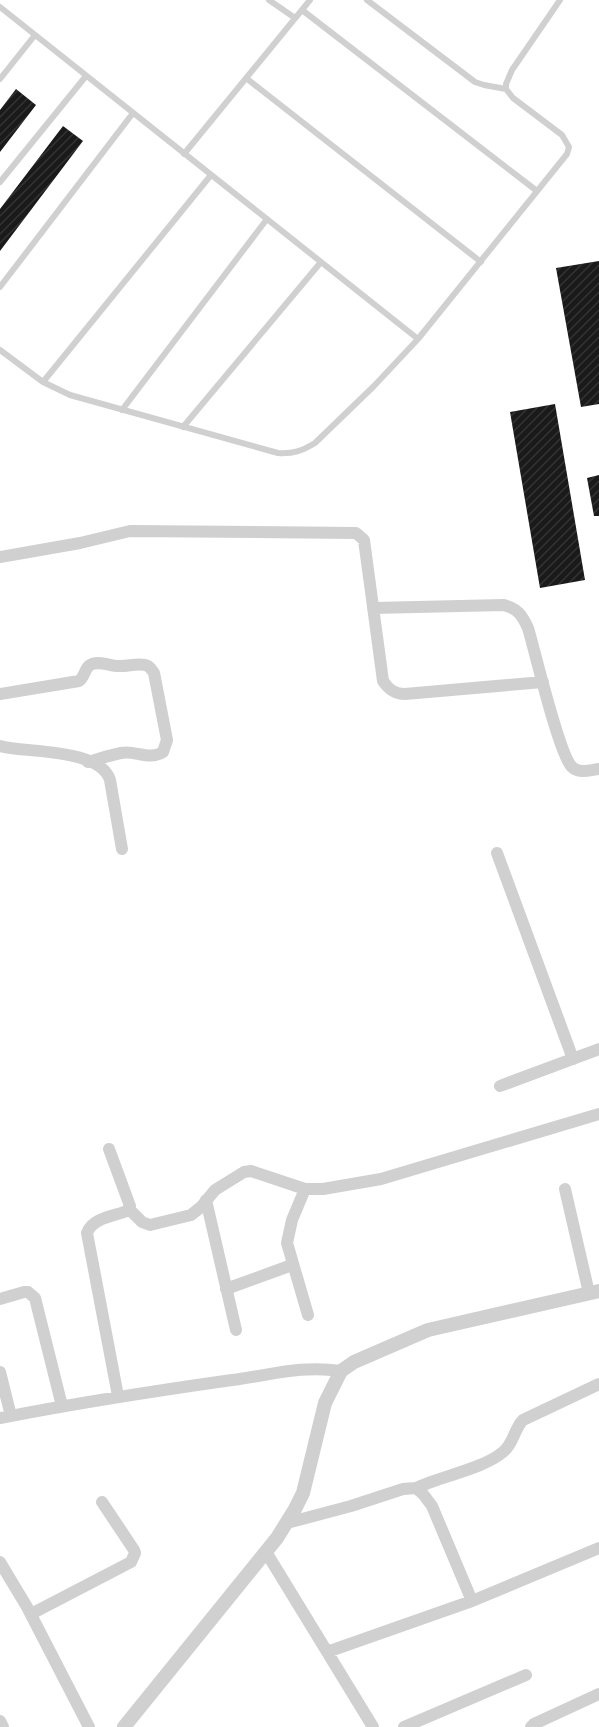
<svg xmlns="http://www.w3.org/2000/svg" width="599" height="1727" viewBox="0 0 599 1727" font-family="'Exo 2',sans-serif">
<defs>
<pattern id="building-hatch" width="6" height="6" patternUnits="userSpaceOnUse" patternTransform="scale(1.5)"><rect width="6" height="6" fill="#1a1a1a"/><path d="M-1 1l2-2M0 6l6-6M5 7l2-2" fill="none" stroke="#333"/></pattern>
</defs>
<rect width="100%" height="100%" fill="#fff"/>
<path fill="url(#building-hatch)" d="M16 89 36 105 0 152V110Z
M63 126 83 141 0 251V209Z
M599 261V404L581 407 556 268Z
M555 404 585 580 540 588 510 412Z
M599 475V516H594L587 478Z"/>
<g fill="none" stroke-linecap="round" stroke-linejoin="round">
<path stroke="#d0d0d0" stroke-width="6" d="M269 0 295 18
M367 0 475 82 484 85 506 89
M0 7 418 339
M302 10 537 191
M246 78 481 262
M0 79 35 35
M184 154 310 0
M0 182 86 76
M0 287 133 113
M0 350 43 382 70 395 278 453C293 454 302 451 315 443L374 386 418 339 567 154 569 147 562 135 513 98 506 89V84L512 70 560 0
M43 382 211 175
M122 410 267 219
M183 427 321 262"/>
<path stroke="#d0d0d0" stroke-width="12" d="M0 557 80 543 130 531 356 533 364 540 383 681C389 690 395 694 405 694L543 682
M373 608 504 605C518 609 522 615 528 628 535 651 559 755 572 767 579 774 590 770 599 769
M0 694 79 681C85 677 84 669 90 665 98 660 110 666 118 666 127 667 140 662 148 666 151 668 152 670 154 673L167 740 163 752C149 761 136 750 121 753 110 755 99 759 88 762
M0 746C26 753 100 748 110 780L122 849
M497 853 573 1059
M500 1086 599 1049
M109 1149 130 1206 127 1211C114 1216 92 1218 87 1233L118 1396
M305 1189 292 1220 287 1243 308 1315
M565 1189 589 1293
M206 1200 236 1330
M129 1209 142 1222 150 1225 191 1215 201 1207 215 1190 244 1172 251 1171 305 1189H323L381 1179 599 1114
M226 1289 292 1265
M0 1299 24 1292H28L35 1298 62 1406
M0 1372 11 1416
M0 1418C77 1403 154 1391 232 1380 272 1375 300 1365 341 1371
M416 1488C441 1476 483 1469 503 1452 514 1443 514 1429 523 1420L599 1384
M287 1523 351 1506 403 1489 416 1488 423 1494 432 1506 472 1601
M266 1552 373 1727
M0 1562 27 1607 89 1727
M31 1614 131 1562 135 1553 134 1550 102 1502
M327 1652 472 1601 599 1548
M0 1721 3 1727
M404 1727 526 1675
M531 1727 534 1724 599 1694"/>
<path stroke="#d0d0d0" stroke-width="14" d="M124 1727 277 1538 295 1509 303 1493 325 1403 341 1371 354 1362 428 1330 599 1291"/>
</g>
</svg>
